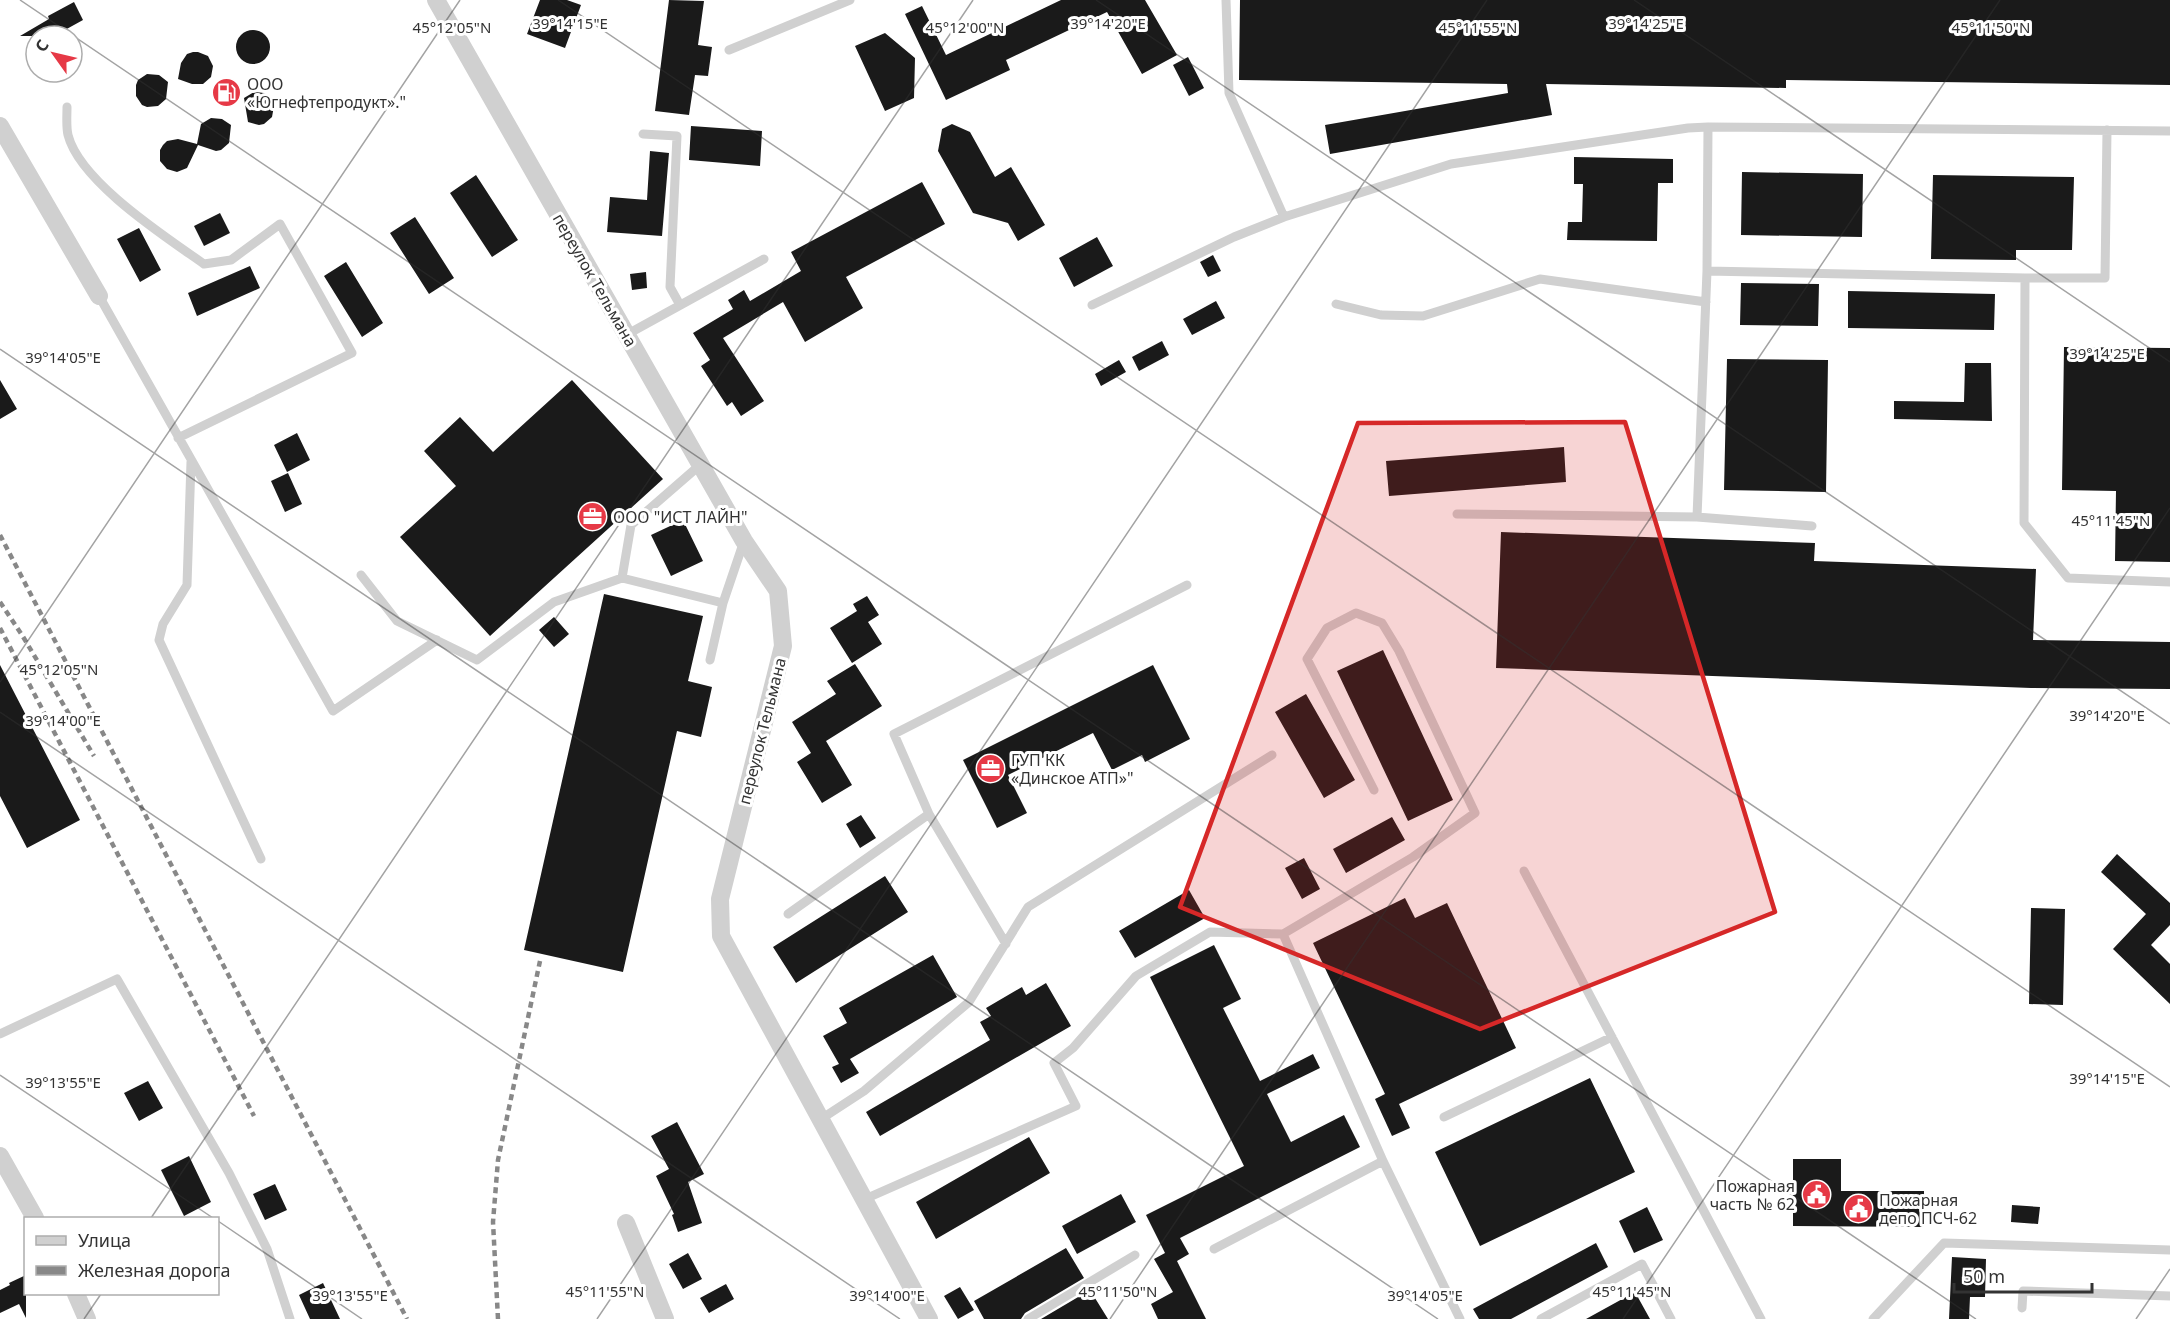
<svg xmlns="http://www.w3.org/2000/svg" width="2170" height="1319" viewBox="0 0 2170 1319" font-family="'Noto Sans',sans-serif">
<rect width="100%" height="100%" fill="#fff"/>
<path fill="#1a1a1a" d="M540 0H567L581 5 565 48 527 34Z
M669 0 704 1 698 45 712 47 708 76 695 75 689 115 655 111Z
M1061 0H1145L1177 55 1142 74 1107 12 1006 60 1010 70 946 100 905 14 922 6 946 55Z
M1240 0H2170V85L1786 80V88L1546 84 1552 115 1330 154 1325 125 1508 93 1507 84 1239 80Z
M74 2 83 20 54 36H20L49 19 48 16Z
M236 47a17 17 0 1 1 34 0a17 17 0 1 1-34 0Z
M885 33 915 58 914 98 885 111 855 46Z
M193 52H198L208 56 213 66 211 77 203 84H192L178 79 181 63 187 54Z
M1188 57 1204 88 1189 96 1173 65Z
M147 74 159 75 168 82 166 99 158 106 147 107 142 105 136 96V85L138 80Z
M254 92 265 93 269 96 274 106 272 117 264 124 259 125 248 122 244 98Z
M211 118 222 119 231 125 229 143 221 150 216 151 198 145 187 168 177 172 167 169 160 161V150L163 145 167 141 178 139 197 144 201 124Z
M952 124 970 132 995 177 1011 167 1045 225 1018 241 1008 223 973 213 938 151 942 129Z
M691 126 762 131 760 166 689 160Z
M650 151 669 153 662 236 607 232 610 197 647 200Z
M1574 157 1673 159V183H1658L1657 241 1567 240 1568 222H1582L1583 184H1574Z
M1742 172 1863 174 1862 237 1741 235Z
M476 175 518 240 492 257 450 193Z
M1933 175 2074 177 2072 250H2016V260L1931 259Z
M922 182 945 224 846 277 863 308 805 342 783 302 723 338 764 401 741 416 732 402 727 406 701 366 710 360 693 333 733 309 728 300 744 290 750 301 801 271 791 252Z
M220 213 230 233 204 246 194 226Z
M415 217 454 278 429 294 390 233Z
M139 228 161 270 140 282 117 239Z
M1097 237 1113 266 1074 287 1059 258Z
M1213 255 1221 271 1208 277 1200 262Z
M346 262 383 323 362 337 324 276Z
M250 266 260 288 197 316 188 293Z
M646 272 647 288 632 290 630 274Z
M1741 283 1819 284 1818 326 1740 325Z
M1848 291 1995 294 1994 330 1848 328Z
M1216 301 1225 318 1192 335 1183 319Z
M1162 341 1169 355 1139 371 1132 357Z
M2064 347 2170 348V562L2115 561 2116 491 2062 490Z
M1727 359 1828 360 1826 492 1724 490Z
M1119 360 1126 372 1101 386 1095 374Z
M1965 363H1991L1992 421 1894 419V401L1964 402Z
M0 380 17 409 0 419Z
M572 380 663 479 490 636 400 537 456 486 424 451 460 417 493 452Z
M297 433 310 460 287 472 274 445Z
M1564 447 1566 482 1389 496 1386 461Z
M288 473 302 504 285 512 271 481Z
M683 520 703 561 671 576 651 535Z
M1501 532 1815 543 1814 561 2036 569 2033 640 2170 642V689L2031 688 1496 668Z
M604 594 703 616 688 681 712 687 701 737 677 731 623 972 524 950Z
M867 596 879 615 868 622 882 644 852 663 830 628 857 611 853 604Z
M554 617 569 634 554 647 539 630Z
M1383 650 1453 800 1408 821 1337 671Z
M855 664 882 706 826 741 852 785 822 803 797 762 811 753 792 722 836 694 827 681Z
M0 665 80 820 27 848 0 796Z
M1153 665 1190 739 1145 762 1142 755 1112 770 1093 733 1008 775 1027 813 997 828 963 760Z
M1306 694 1355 780 1324 798 1275 712Z
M861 815 876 838 860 848 846 824Z
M1392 817 1405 840 1346 873 1333 849Z
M2117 854 2170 903V925L2151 945 2170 964V1004L2113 949 2146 914 2101 872Z
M1304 858 1320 889 1302 899 1285 868Z
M885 876 908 912 796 983 773 947Z
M1189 890 1205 918 1135 958 1119 931Z
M1405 898 1415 918 1447 903 1516 1048 1399 1104 1410 1128 1392 1136 1375 1099 1385 1094 1313 943Z
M2031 908 2065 909 2063 1005 2029 1004Z
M1214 945 1241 999 1223 1008 1260 1081 1313 1054 1320 1068 1267 1094 1291 1142 1344 1115 1360 1147 1180 1238 1189 1254 1177 1261 1206 1319H1158L1151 1304 1173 1292 1154 1259 1165 1253 1146 1215 1244 1166 1150 977Z
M933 955 957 997 850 1059 859 1073 841 1083 832 1067 839 1064 823 1036 847 1023 839 1008Z
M1046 983 1071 1026 880 1136 866 1112 990 1040 980 1022 991 1016 986 1008 1022 987 1026 995Z
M1590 1078 1635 1172 1480 1246 1435 1152Z
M148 1081 163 1108 139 1121 124 1093Z
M677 1122 704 1174 688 1182 702 1223 678 1232 672 1215 674 1214 656 1176 669 1169 651 1136Z
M1029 1137 1050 1173 936 1239 916 1202Z
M189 1156 211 1202 184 1216 161 1170Z
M1793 1159H1841V1191H1924V1227L1793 1226Z
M275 1184 287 1210 265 1220 253 1194Z
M1121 1194 1136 1222 1077 1254 1062 1226Z
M2012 1205 2040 1207 2038 1224 2011 1222Z
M1647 1207 1663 1240 1634 1253 1619 1221Z
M1596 1243 1608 1267 1511 1319H1479L1473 1309Z
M1066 1248 1084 1278 1025 1313 1021 1319H984L974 1301Z
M688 1253 702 1279 683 1289 669 1264Z
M1952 1257 1986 1259 1985 1297H1970L1969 1319H1949Z
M26 1275V1318L19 1304 0 1313V1290L10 1285 9 1283Z
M323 1283 340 1319H310L299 1295Z
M726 1284 734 1299 709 1313 700 1298Z
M960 1287 974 1310 958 1319 944 1296Z
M1090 1290 1108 1319H1041Z
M1635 1292 1650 1319H1586Z"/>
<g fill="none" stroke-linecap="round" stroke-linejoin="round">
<path stroke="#d0d0d0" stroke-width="9" d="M1226 0 1229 93 1284 217
M729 50 850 0
M67 107C67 116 66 127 68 135 80 182 166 237 204 264L231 260 280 224 352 353 178 438
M643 134 677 136 670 287 680 305
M1707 271 2025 278H2105L2107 130
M2025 278 2024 523 2068 578 2170 582
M99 296 333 711 437 640
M1336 304 1381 315 1423 316 1540 279 1706 302
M1092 305 1234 237 1284 217 1451 164 1688 128 1708 127 2170 131
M626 335 764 259
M191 462 187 585 163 624 159 640 261 859
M700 465 631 525 622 578 723 603
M1457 514 1697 517 1812 526
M1697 517 1707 271 1708 127
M361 575 397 621 477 660 554 602 622 578
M710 660 723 603 744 541
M1524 871 1761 1319
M788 914 929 814
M1283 934 1383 1161 1460 1319
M1006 944 929 814 894 734 1187 585
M0 1034 117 979 229 1173 267 1249 290 1319
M1444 1117 1612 1037
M821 1119 864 1091 969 1002 1028 907 1272 755
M865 1199 1076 1106 1054 1063 1073 1048 1136 976 1210 932 1283 934 1413 857 1475 813 1399 651 1382 623 1356 613 1327 628 1307 659 1374 790
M1214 1249 1383 1161
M2022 1308 2023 1291 2170 1296
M1028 1319 1135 1255
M1541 1319 1642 1264 1671 1319
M1873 1319 1944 1243 2170 1250"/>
<path stroke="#d0d0d0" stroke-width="18" d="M436 0 744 541 778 591 783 646 720 899 721 936 929 1319
M0 126 99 296
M0 1156 35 1218
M626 1223 665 1319
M76 1294 87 1319"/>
<path stroke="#888" stroke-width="4.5" stroke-dasharray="6 4.5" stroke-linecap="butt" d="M0 535 407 1319
M0 602 22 635 94 756
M0 628 254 1116
M498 1319 493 1222 498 1160 540 961"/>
</g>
<path fill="#d62828" fill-opacity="0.2" stroke="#d62828" stroke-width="4.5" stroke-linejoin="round" d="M1625 422 1775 912 1480 1029 1180 907 1358 423Z"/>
<path fill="none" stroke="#333" stroke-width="1.5" stroke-opacity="0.45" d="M20 0 1976 1319M558 0 2170 1087M1096 0 2170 724M1634 0 2170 362M0 349 1438 1319M0 682 460 0M0 712 900 1319M0 1075 213 1218M151 1218 973 0M218 1221 362 1319M84 1319 101 1294M597 1319 1487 0M1110 1319 2000 0M1623 1319 2170 508M2136 1319 2170 1269"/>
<defs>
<symbol id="fuel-disc" viewBox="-11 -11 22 22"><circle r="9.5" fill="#e63946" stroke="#fff"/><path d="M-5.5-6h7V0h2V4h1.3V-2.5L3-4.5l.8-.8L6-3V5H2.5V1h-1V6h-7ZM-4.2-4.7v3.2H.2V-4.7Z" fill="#fff"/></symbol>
<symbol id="office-disc" viewBox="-11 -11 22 22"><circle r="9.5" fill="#e63946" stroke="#fff"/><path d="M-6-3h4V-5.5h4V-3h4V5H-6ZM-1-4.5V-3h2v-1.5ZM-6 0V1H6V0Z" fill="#fff"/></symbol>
<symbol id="civic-disc" viewBox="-11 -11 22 22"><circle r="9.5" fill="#e63946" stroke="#fff"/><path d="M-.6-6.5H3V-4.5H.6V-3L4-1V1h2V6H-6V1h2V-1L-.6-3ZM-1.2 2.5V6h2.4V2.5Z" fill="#fff"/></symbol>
</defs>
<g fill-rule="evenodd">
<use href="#fuel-disc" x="210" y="76" width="33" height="33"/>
<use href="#office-disc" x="576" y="500" width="33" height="33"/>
<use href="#office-disc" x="974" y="752" width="33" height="33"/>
<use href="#civic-disc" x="1800" y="1178" width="33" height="33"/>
<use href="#civic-disc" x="1842" y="1192" width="33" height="33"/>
</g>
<g text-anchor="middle" stroke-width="6" stroke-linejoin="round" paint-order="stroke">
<g font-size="16" fill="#333" stroke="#fff" text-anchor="start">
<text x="247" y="90">ООО<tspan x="247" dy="18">«Югнефтепродукт»."</tspan></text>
<text x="613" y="523">ООО "ИСТ ЛАЙН"</text>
<text x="1011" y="766">ГУП КК<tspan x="1011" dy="18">«Динское АТП»"</tspan></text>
<text x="1795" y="1192" text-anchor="end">Пожарная<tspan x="1795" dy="18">часть № 62</tspan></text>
<text x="1879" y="1206">Пожарная<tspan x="1879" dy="18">депо ПСЧ-62</tspan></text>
</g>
<g font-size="16" fill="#333" stroke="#fff">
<text transform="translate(595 280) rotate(60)" y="6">переулок Тельмана</text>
<text transform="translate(762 731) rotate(-76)" y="6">переулок Тельмана</text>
</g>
</g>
<g font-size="15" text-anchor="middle" fill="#333" stroke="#fff" stroke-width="6" stroke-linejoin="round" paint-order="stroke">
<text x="570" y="29">39°14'15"E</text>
<text x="1108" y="29">39°14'20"E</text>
<text x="1646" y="29">39°14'25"E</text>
<text x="452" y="33">45°12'05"N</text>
<text x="965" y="33">45°12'00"N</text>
<text x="1478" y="33">45°11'55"N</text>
<text x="1991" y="33">45°11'50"N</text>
<text x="2107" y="359">39°14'25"E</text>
<text x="63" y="363">39°14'05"E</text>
<text x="2111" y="526">45°11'45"N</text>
<text x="59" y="675">45°12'05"N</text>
<text x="2107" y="721">39°14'20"E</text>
<text x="63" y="726">39°14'00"E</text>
<text x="2107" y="1084">39°14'15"E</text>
<text x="63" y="1088">39°13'55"E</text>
<text x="605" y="1297">45°11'55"N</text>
<text x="1118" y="1297">45°11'50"N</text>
<text x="1632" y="1297">45°11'45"N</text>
<text x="350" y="1301">39°13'55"E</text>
<text x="887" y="1301">39°14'00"E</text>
<text x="1425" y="1301">39°14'05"E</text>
</g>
<rect x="24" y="1217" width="195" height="78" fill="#ffffff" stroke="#adadad" stroke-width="1.5"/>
<rect x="36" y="1236" width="30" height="9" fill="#d0d0d0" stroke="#adadad" stroke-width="1.5"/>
<text x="78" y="1247" font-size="18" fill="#333333">Улица</text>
<rect x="36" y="1266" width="30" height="9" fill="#888888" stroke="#adadad" stroke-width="1.5"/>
<text x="78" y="1277" font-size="18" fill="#333333">Железная дорога</text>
<g transform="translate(54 54) rotate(304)"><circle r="28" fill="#ffffff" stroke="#adadad" stroke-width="1.5"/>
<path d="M0-4.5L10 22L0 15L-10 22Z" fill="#e63946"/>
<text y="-9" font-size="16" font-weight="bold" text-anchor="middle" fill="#333333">С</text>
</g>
<path d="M1954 1283v9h138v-9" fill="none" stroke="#333333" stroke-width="3"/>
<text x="1963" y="1283" font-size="18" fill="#333333" stroke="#ffffff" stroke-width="4.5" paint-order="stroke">50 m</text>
</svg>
